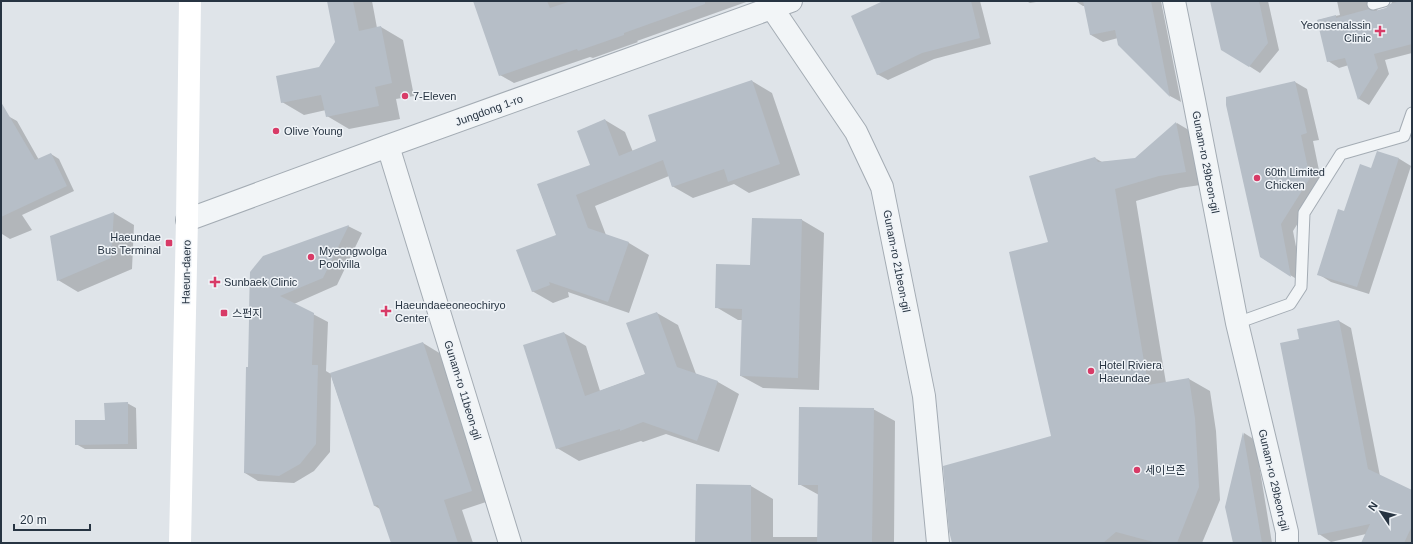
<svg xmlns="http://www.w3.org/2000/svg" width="1413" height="544" viewBox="0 0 1413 544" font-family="Arial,'Noto Sans KR',sans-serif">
<rect width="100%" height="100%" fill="#dfe4e9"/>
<path fill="#0003" d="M328 1H372L377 28 381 27 403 40 414 96 396 99 400 119 349 129 327 116 326 110 304 115 282 102 320 68 337 42Z
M474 1H749L637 41 638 42 593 58 590 57 514 83 500 75Z
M886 1H980L991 44 934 59 888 80 877 74Z
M1026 1H1042L1030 3Z
M1075 1H1161L1181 102 1170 96 1119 45 1118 38 1103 42 1091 35 1085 6H1083Z
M1211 1H1268L1279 50 1260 73 1249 66Z
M1337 1H1390L1379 5 1377 11 1387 8 1392 3 1391 1H1412V53L1385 60 1389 74 1369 105 1359 99 1349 65 1339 68 1328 61 1318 20 1340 15Z
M752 81 772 93 800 175 749 193 734 184 693 198 672 186 669 176 595 206 606 235 629 243 649 255 629 313 568 292 569 297 553 303 532 291 557 236 538 185 592 165 605 120 625 132 633 152 658 142Z
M1295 82 1307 89 1319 140 1313 141 1322 185 1293 231 1303 283 1261 257Z
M8 116 17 121 39 160 51 154 59 159 74 191 22 215 32 230 10 239 2 234 1 229V120Z
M1177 123 1197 135 1207 184 1180 188 1136 201 1166 383 1189 379 1210 391 1216 431 1220 500 1202 543H954L1052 437 1049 243 1095 158 1102 162 1135 159Z
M1398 158 1411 166 1369 294 1331 282 1318 274 1345 212 1372 169Z
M114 213 134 225 132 269 78 292 58 280Z
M753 219 802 220 824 233 819 390 763 388 741 376 743 320H738L716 307 751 266Z
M348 226 362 233 337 285 294 304 328 322 326 371 331 374 423 343 441 354 489 501 462 510 473 543H392L380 509 375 506 331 375 330 452 314 471 294 483 258 481 245 473 249 368 250 273Z
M657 313 678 325 696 374 718 382 739 394 719 452 666 434 643 442 641 441 579 461 557 448 564 333 586 346 600 391 646 374Z
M1339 321 1351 328 1380 476 1412 492V543H1362L1366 534 1331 542 1319 534 1300 340Z
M127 403 136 408 137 449H85L76 444Z
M873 409 895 421 894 543H696V485L751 486 773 499V537H818L819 495 799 484Z
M1244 433 1255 440 1272 543H1234L1226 507Z"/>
<path fill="#b6bec7" d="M327 1H353L359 31 381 26 392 83 375 87 379 106 326 117 321 95 281 103 276 76 319 67 335 42Z
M473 1H547L550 8 571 1H705V4L624 33V35L578 51 577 49 499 76Z
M883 1H971L980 38 922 53 877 75 851 16Z
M1083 1H1151L1170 97 1118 45 1115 30 1090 35Z
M1210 1H1259L1268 43 1249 67 1221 50Z
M1400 1H1412V44L1374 54 1378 68 1358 100 1345 58 1327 62 1317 20 1336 15V18L1369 9 1375 11 1386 8 1390 4Z
M752 80 780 164 728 182 724 169 672 187 663 160 576 195 588 228 629 242 608 302 549 282 550 285 532 292 516 250 556 235 537 184 590 165 577 131 605 119 619 156 656 141 648 115Z
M1295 81 1307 133 1301 135 1310 178 1281 224 1291 277 1260 257 1226 105V97Z
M1 102 35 160 51 153 67 186 1 217Z
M1176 122 1186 172 1159 176 1115 189 1148 385 1189 378 1195 418 1199 487 1177 543H1157L1116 532 1103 543H952L949 531 943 466 1051 436 1009 252 1048 242 1029 176 1095 157 1098 162 1135 158Z
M1377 151 1399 158 1357 287 1317 275 1338 209 1344 211 1360 164 1371 168Z
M114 212 111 258 57 281 50 236Z
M752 218 802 219 798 378 740 376 742 309 715 308 716 264 750 265Z
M349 225 323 278 280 296 314 313 312 365H318L316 444 300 464 279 476 244 473 246 367H248L250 272 263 256Z
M657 312 677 367 718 381 697 441 643 422 620 431V429L556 449 523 345 564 332 585 396 645 374 626 323Z
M1339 320 1368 469 1412 490V526L1404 543H1361L1370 524 1318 535 1280 343 1299 339 1297 329Z
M423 342 472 491 444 500 458 543H391L378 505 374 506 330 373Z
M128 402V444L75 445V420H105L104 403Z
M799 407 874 408 872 543H817L818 485H798Z
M1243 432 1262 543H1233L1225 507Z
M696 484 751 485V543H695Z"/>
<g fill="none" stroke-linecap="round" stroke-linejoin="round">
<defs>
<path id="service" d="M1373 4 1384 1
M1237 323 1290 304 1301 287 1304 213 1341 154 1404 136 1412 113"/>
<path id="minor" d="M771 1 772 8 856 132 882 187 924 396 938 543
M1174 1 1194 100 1237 323 1287 532V543
M388 146 510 543
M187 220 388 146 791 1"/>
</defs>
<use href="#service" stroke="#a4acb4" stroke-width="13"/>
<use href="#minor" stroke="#a4acb4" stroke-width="24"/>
<use href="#service" stroke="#f2f5f7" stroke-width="11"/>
<use href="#minor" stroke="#f2f5f7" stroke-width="22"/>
<path stroke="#fff" stroke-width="22" d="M180 543 187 220 190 1"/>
</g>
<g fill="#d83b67" stroke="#eff3f7" stroke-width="1.5">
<path d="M1378 25h4v4h4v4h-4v4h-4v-4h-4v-4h4z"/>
<circle cx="405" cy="96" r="4"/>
<circle cx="276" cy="131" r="4"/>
<circle cx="1257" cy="178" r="4"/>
<rect x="165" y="239" width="8" height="8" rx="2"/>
<circle cx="311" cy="257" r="4"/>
<path d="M213 276h4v4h4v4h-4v4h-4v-4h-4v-4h4z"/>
<path d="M384 305h4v4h4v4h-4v4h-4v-4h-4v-4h4z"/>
<rect x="220" y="309" width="8" height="8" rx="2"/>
<circle cx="1091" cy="371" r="4"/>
<circle cx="1137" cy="470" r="4"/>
</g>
<g text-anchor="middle" stroke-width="3" stroke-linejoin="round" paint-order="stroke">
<g font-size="11" fill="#273442" stroke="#eff3f7" text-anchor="start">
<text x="1371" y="29" text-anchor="end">Yeonsenalssin<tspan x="1371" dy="13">Clinic</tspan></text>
<text x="413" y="100">7-Eleven</text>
<text x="284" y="135">Olive Young</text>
<text x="1265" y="176">60th Limited<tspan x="1265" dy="13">Chicken</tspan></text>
<text x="161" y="241" text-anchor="end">Haeundae<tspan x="161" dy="13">Bus Terminal</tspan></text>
<text x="319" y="255">Myeongwolga<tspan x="319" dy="13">Poolvilla</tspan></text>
<text x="224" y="286">Sunbaek Clinic</text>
<text x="395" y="309">Haeundaeeoneochiryo<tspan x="395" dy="13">Center</tspan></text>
<text x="232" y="317">스펀지</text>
<text x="1099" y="369">Hotel Riviera<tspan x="1099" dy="13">Haeundae</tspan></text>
<text x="1145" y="474">세이브존</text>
</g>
<g font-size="11" fill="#273442" stroke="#eff3f7">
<text transform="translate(489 110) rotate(-20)" y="4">Jungdong 1-ro</text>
<text transform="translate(1206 162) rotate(79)" y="4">Gunam-ro 29beon-gil</text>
<text transform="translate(897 261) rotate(79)" y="4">Gunam-ro 21beon-gil</text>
<text transform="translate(186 272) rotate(-89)" y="4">Haeun-daero</text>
<text transform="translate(463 390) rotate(73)" y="4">Gunam-ro 11beon-gil</text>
<text transform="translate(1274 480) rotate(77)" y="4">Gunam-ro 29beon-gil</text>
</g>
</g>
<rect width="1413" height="544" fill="none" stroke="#273442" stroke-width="4"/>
<g transform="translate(1381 512) rotate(305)" stroke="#eff3f7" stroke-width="3" paint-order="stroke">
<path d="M0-3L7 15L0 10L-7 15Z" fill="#273442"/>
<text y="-6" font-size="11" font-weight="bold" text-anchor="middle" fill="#273442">N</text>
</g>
<path d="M14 524v6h76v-6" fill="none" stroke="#273442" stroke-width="2"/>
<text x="20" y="524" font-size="12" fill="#273442" stroke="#eff3f7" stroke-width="3" paint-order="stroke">20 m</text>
</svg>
